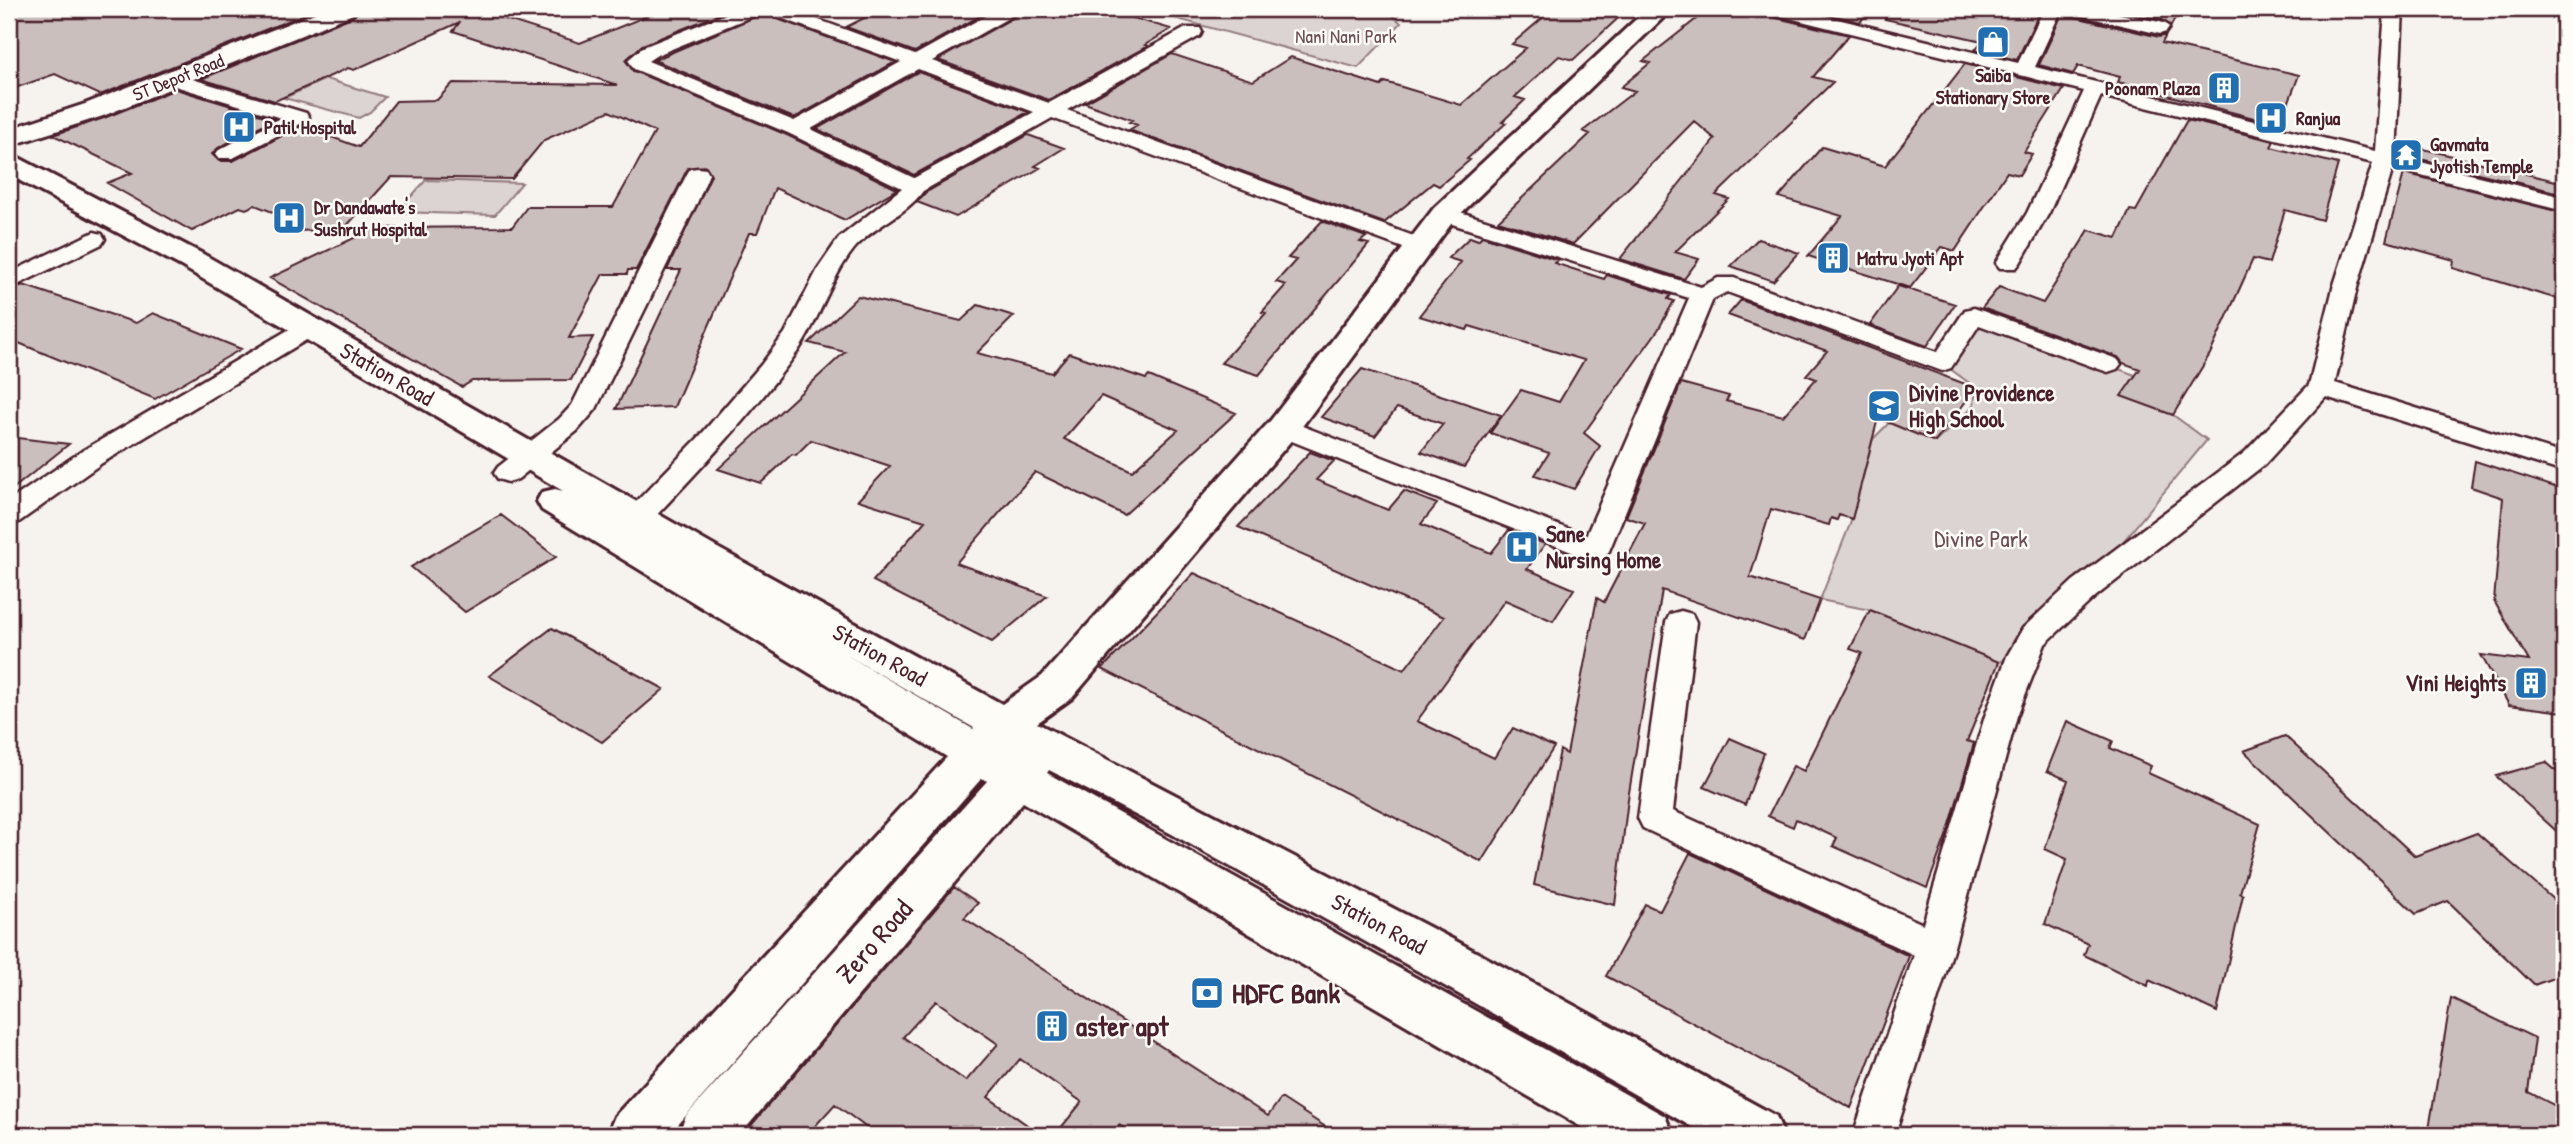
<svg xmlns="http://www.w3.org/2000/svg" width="2573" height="1144" viewBox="0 0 2573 1144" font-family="'Patrick Hand',sans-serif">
<rect width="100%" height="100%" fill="#f6f3ef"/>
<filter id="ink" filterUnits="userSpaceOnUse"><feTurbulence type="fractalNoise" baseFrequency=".0143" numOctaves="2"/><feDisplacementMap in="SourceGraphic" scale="14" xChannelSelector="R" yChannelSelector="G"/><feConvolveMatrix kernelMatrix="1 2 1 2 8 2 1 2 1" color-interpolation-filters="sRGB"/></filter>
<g filter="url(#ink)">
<path fill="#dcd4d2" stroke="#937a7e" stroke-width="2" d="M1141 9H1395L1391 14 1401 23 1358 68Z
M326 79 385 97 370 112 359 118 284 98Z
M426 180 522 183 495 215 397 212Z
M1974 315 2135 375 2122 396 2173 415 2207 440 2084 589 2023 656 1999 662 1870 610 1820 600 1852 519 1873 439 1889 423 1935 442 1968 412 1974 404 1976 388 1942 363Z"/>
<path fill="#cbbfbe" stroke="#4a1f2b" stroke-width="2" fill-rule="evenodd" d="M19 9H318L100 95 55 74 9 90V13Z
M360 9H490L483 12 580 43 664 9H732L642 45 626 61 633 71 787 135 897 189 845 220 775 188 757 233H749L674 407 616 409 681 270H667L711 175 706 166 688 168 636 270H628L627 274H603L569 338 593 337 571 380 472 381 462 387 270 278 375 228 512 227 527 207H613L655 132 609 111 544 140 512 179 391 177 343 230 290 231 298 222 255 205 246 209 240 207 192 231 107 183 132 173 53 135 104 118 176 89 274 119 218 148 212 154 219 161H233L301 126 359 147 396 101 437 100 453 83 617 85 453 31 460 22 354 70 348 68 275 101 201 79 354 16Z
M882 9H993L915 52 846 27Z
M1023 9H1102L1171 29 1145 45 1148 46 1049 100 938 60 1018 15Z
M1553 9 1579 12 1583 9H1628L1573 60 1559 56 1515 97 1525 100 1502 122 1506 123 1467 159 1470 160 1439 186 1433 183 1384 223 1129 130 1137 125 1129 122 1132 120 1085 103 1172 54 1253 81 1291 57 1381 86 1385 82 1461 105 1526 48 1512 44Z
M1709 9H1720L1752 17 1754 9H1763L1768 16 1849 35 1813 77 1833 82 1716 195 1729 199 1675 252 1699 259 1684 279 1620 259 1715 139 1694 121 1573 244 1498 221 1590 134 1583 131 1635 91 1621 87 1650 63 1643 61Z
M1806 9H1871L1860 22Z
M1886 9H2041L2017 60 1975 50 1982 41 1885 19Z
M2106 9H2152L2177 14 2171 26 2161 19Z
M764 13 766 15 895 62 794 118 654 60Z
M2062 14 2159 37 2166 35 2162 43 2299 75 2280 125 2118 82 2120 77 2078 66 2073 74 2039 65Z
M1965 64 2064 89 2024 152 2032 154 2019 175 2007 172 1955 251 1942 247 1910 288 1808 256 1842 216 1779 197 1822 147 1885 166Z
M918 72 1028 112 914 175 817 129Z
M2187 120 2274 141 2271 147 2338 164 2322 220 2285 210 2269 263 2253 259 2210 354 2173 415 2121 396 2140 369 2123 363 2118 357 1982 308 1999 287 2043 303 2089 230 2117 238 2130 210 2136 211Z
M1028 135 1064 148 1035 166 1040 168 956 217 917 202 925 193Z
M2411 146 2564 183V194L2408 156Z
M2404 173 2564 213V301L2453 268 2454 260 2386 241Z
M1322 221 1366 237 1360 242 1369 244 1259 375 1221 363 1266 313 1262 312 1286 285 1276 282 1296 260 1288 258Z
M1482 236 1558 260 1554 263 1604 279 1607 275 1671 295 1668 299 1674 301 1658 330 1584 433 1600 446 1574 489 1535 475 1549 453 1490 433 1521 390 1559 402 1584 360 1469 326 1467 330 1419 316 1461 262 1448 258 1470 237 1478 240Z
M1758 239 1799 253 1773 281 1731 266Z
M23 285 136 323 153 313 241 349 155 399 9 339V292Z
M1898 286 1955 304 1927 346 1870 325Z
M858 296 961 321 978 305 1014 316 977 353 1052 373 1069 353 1146 379 1149 376 1236 413 1124 515 1035 472 956 563 1047 596 992 642 873 581 925 521 858 500 890 466 811 440 796 455 792 454 761 483 718 469 845 352 809 343ZM1101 396 1178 430 1132 471 1064 439Z
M1741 300 1976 388 1935 442 1878 418 1852 519 1839 515 1837 520 1831 518 1829 525 1771 509 1750 577 1820 600 1805 640 1662 590 1628 799 1615 905 1534 885 1560 750 1567 754 1597 598 1604 602 1645 523 1626 517 1681 383 1729 396 1726 401 1783 416 1816 379 1806 375 1827 351 1728 315Z
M1362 369 1501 415 1464 467 1421 452 1443 424 1397 408 1375 436 1321 417Z
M9 437 69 444 9 492Z
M1310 452 1334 461 1316 480 1388 510 1404 491 1437 504 1421 524 1491 553 1509 530 1545 544 1527 569 1574 589 1553 621 1505 600 1417 721 1494 758 1513 728 1554 747 1482 862 1102 669 1194 573 1404 670 1444 617 1238 527Z
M2475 461 2564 490V712L2509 705 2481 655 2529 661 2494 601 2503 498 2471 487Z
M501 515 556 557 465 612 411 567Z
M1870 610 1999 662 1967 741 1974 743 1949 828 1927 888 1833 846 1837 838 1796 819 1793 827 1768 816 1793 766 1804 771 1862 653 1850 649Z
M552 628 664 689 602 742 489 676Z
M2067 721 2113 741 2110 748 2151 766 2148 773 2260 824 2240 893 2243 895 2217 1012 2149 980 2148 986 2084 955 2088 944 2045 924 2067 859 2045 849 2068 780 2047 771Z
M2285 736 2415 856 2477 833 2564 909V974L2534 985 2448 901 2416 914 2244 751Z
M1730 738 1764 753 1745 805 1704 787Z
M2546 762 2564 778V838L2496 776Z
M1690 853 1909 956 1851 1108 1606 976 1645 904 1660 911Z
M954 887 978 903 964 918 1268 1116 1281 1098 1338 1135H1134L1119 1125 1110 1135H1055L1082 1102 1020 1059 988 1097 1041 1135H876L835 1104 807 1135H743ZM936 1001 998 1044 966 1081 903 1037Z
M2451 998 2535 1038 2528 1092 2564 1110V1135H2428Z"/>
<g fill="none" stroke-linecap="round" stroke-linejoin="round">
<defs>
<path id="street" d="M739 9H763L760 13 657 55 648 61 794 121 901 62 767 13 764 9H789L915 55 998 9H1020L1017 13 932 61 1049 103 1186 28H1200L1202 32 1200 36 1067 110 1430 242 1433 247 1430 252H1414L1052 118 923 191C905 216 874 225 854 249 830 279 820 319 798 351 748 420 689 481 630 543L620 546 610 543 606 536 610 529 699 437 761 365 785 333 819 267 839 238 902 188 788 133 634 69 628 60 643 47ZM918 69 1034 112 914 178 811 129Z
M1766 9H1796L2018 63 2044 9H2094L2160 22 2166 24 2169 28 2166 32 2160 34 2061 11 2035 67 2375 151 2385 9H2403L2396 156 2564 197V211L2393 168 2357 288 2335 383 2564 454V472L2326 397 2264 465 2095 597 2045 644 2017 716 1954 947 1895 1135H1853L1914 955 1643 828 1638 818 1666 622 1670 614 1681 611 1692 614 1696 622 1673 811 1923 924 1985 716 2007 656 2023 628 2073 581 2244 453 2309 385 2333 288 2373 163 2101 96 2049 213 2020 263 2016 268H2000L1996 263 2027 213 2084 91 1769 13Z
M172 73 306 113 309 117 306 121 233 158H219L215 154 219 150 281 118 165 83 162 79Z
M698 168 706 169 709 174 697 203 596 409 577 431 518 479 508 482 498 479 494 473 498 467 559 419 572 405 687 174 690 169Z
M1444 207 1701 287 1718 278H1734L1937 352 1965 310 1974 308 2117 359 2121 364 2117 369 2108 372 2099 369 1979 325 1951 368 1942 371 1727 292 1713 299 1609 551 1604 558 1594 561 1274 434 1270 428 1274 422 1283 420 1292 422 1586 536 1689 298 1436 219 1433 214 1436 209Z
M94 232 102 234 105 239 102 244 9 289V273Z
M309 321 318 323 321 328 318 333 102 463 19 522 9 525V501L82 451 300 323Z"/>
<path id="secondary" d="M325 9H357L353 14 103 116 9 146V129L85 104Z
M1647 9H1672L1454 220 1295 436 1072 698 1037 723 1454 940 1776 1116 1784 1135H1706L1420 972 1170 833 1049 770 1047 773 1665 1116 1673 1135H1595L1023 802 740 1135H678L686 1116 987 781 982 778 669 1135H607L615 1116 947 757 542 510 537 501 542 492 555 489 563 491 181 266 9 175V156L19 158 203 254 714 546 1002 704 1042 676 1271 420 1434 208ZM843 653 974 728 973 729Z"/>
</defs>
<use href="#street" stroke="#4a1f2b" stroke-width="5"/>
<use href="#secondary" stroke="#4a1f2b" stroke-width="6"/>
<use href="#street" fill="#fdfcf7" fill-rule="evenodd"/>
<use href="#secondary" fill="#fdfcf7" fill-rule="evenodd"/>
</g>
</g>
<defs>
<symbol id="shop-square" viewBox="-11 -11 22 22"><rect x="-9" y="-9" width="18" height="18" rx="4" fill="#1f6fb2" stroke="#fdfcf7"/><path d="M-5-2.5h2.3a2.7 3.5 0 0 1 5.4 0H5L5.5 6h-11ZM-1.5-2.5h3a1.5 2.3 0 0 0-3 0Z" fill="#fff"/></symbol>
<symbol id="building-square" viewBox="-11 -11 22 22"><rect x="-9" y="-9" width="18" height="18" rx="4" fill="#1f6fb2" stroke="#fdfcf7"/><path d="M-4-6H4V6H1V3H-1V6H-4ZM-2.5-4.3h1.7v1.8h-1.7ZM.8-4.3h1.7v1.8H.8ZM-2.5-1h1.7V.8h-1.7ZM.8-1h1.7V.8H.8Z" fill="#fff"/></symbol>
<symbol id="hospital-square" viewBox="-11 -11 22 22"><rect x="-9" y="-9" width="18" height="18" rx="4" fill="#1f6fb2" stroke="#fdfcf7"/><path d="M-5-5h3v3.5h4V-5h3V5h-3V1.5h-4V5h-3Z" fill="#fff"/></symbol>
<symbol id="temple-square" viewBox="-11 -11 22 22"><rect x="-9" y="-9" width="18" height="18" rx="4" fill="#1f6fb2" stroke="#fdfcf7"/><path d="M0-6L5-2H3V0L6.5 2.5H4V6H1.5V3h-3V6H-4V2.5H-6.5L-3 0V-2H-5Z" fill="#fff"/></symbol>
<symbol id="school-square" viewBox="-11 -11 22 22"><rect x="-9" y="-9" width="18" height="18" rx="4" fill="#1f6fb2" stroke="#fdfcf7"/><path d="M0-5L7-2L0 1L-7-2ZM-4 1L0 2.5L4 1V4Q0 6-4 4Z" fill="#fff"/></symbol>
<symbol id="bank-square" viewBox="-11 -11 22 22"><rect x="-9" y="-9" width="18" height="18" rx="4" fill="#1f6fb2" stroke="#fdfcf7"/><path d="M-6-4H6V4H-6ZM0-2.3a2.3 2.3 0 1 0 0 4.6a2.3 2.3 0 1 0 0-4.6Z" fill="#fff"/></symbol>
</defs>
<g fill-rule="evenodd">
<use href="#shop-square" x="1974" y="23" width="38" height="38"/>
<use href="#building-square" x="2205" y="69" width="38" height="38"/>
<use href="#hospital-square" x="2252" y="99" width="38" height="38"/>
<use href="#hospital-square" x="220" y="108" width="38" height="38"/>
<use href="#temple-square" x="2387" y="136" width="38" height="38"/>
<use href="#hospital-square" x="270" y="199" width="38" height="38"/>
<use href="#building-square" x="1814" y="239" width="38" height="38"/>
<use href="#school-square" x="1865" y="387" width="38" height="38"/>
<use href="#hospital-square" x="1503" y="528" width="38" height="38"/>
<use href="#building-square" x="2512" y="664" width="38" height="38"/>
<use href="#bank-square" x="1188" y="974" width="38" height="38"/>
<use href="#building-square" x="1033" y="1007" width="38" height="38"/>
</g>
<g text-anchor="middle" stroke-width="5" stroke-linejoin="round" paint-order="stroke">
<g font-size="19" fill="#6e4c55" stroke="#fdfcf7">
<text x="1346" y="43">Nani Nani Park</text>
</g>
<g font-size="19" font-weight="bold" fill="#4a1f2b" stroke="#fdfcf7" text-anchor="start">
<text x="1993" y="82" text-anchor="middle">Saiba<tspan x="1993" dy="22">Stationary Store</tspan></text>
<text x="2200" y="95" text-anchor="end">Poonam Plaza</text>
<text x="2296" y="125">Ranjua</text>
<text x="264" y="134">Patil Hospital</text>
<text x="2430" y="151">Gavmata<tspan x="2430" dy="22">Jyotish Temple</tspan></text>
<text x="314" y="214">Dr Dandawate's<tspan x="314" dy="22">Sushrut Hospital</tspan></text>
<text x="1857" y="265">Matru Jyoti Apt</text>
</g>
<g font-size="19" fill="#4a1f2b" stroke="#fdfcf7">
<text transform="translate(178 77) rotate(-22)" y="7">ST Depot Road</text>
</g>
<g font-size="23" fill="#4a1f2b" stroke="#fdfcf7">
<text transform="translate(387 374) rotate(30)" y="8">Station Road</text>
<text transform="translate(880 655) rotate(29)" y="8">Station Road</text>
<text transform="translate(1379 924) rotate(28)" y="8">Station Road</text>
</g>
<g font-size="23" font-weight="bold" fill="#4a1f2b" stroke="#fdfcf7" text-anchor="start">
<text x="1909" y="401">Divine Providence<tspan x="1909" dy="26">High School</tspan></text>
<text x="1546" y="542">Sane<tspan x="1546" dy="26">Nursing Home</tspan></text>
<text x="2506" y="691" text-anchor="end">Vini Heights</text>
</g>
<g font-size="23" fill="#6e4c55" stroke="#fdfcf7">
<text x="1981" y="547">Divine Park</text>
</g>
<g font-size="28" fill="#4a1f2b" stroke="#fdfcf7">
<text transform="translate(874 941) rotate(-49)" y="10">Zero Road</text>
</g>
<g font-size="28" font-weight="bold" fill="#4a1f2b" stroke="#fdfcf7" text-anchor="start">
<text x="1232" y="1003">HDFC Bank</text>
<text x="1076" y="1036">aster apt</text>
</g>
</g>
<rect width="2573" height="1144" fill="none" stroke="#fdfcf7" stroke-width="35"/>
<rect x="18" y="18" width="2538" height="1109" fill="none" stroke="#4a1f2b" stroke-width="2.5" filter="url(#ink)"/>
</svg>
